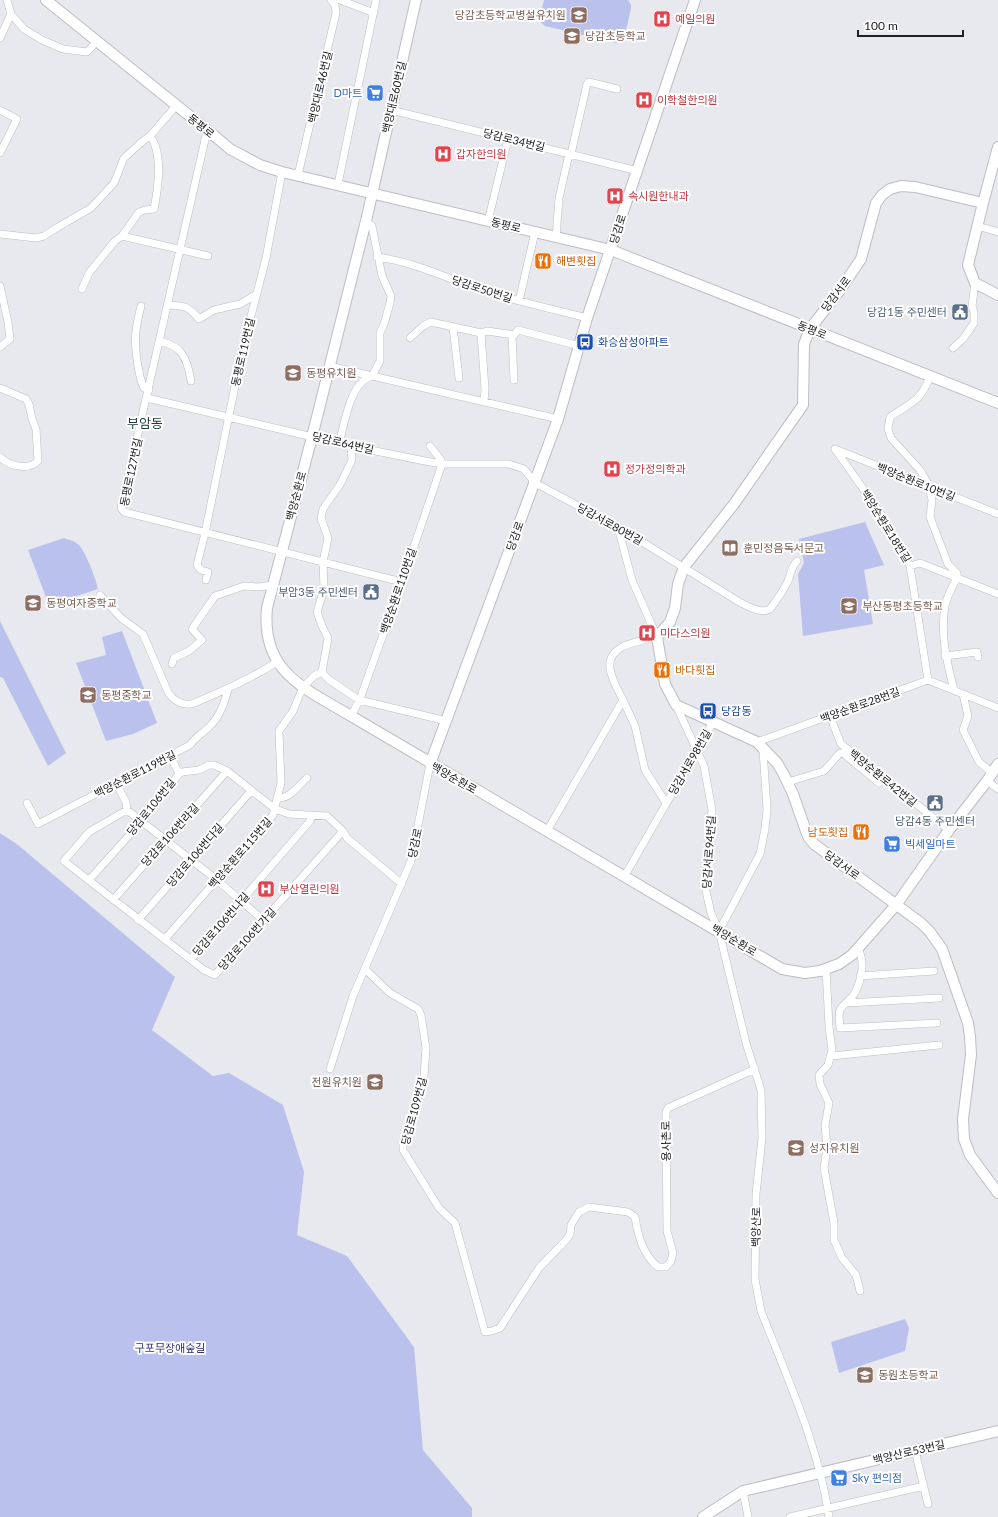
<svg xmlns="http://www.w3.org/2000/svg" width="998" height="1517" viewBox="0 0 998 1517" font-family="Lato,'Noto Sans KR',sans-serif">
<rect width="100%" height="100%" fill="#e8e9ee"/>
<path fill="#bac1ed" d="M544 0H628L631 5V8L624 40 616 43 545 26 539 21Z
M865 522 884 565 864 570 873 624 803 636 798 574 804 563 799 539Z
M64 538C69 540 75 541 79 545 86 553 96 579 98 589L49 605 28 550Z
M0 621 66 753 48 766 3 678 0 677Z
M122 631 157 723 133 734 106 741 76 663 106 655 102 637Z
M0 833 18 845 175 977 152 1030 213 1076 229 1073 283 1105 304 1172 297 1235 347 1256 414 1347 423 1450 472 1508V1517H0Z
M905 1319 909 1328 905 1351 839 1373 831 1342Z"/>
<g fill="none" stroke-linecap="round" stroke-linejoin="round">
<defs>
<path id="street" d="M7 0 11 14 24 29 42 40 63 49 87 52 97 41
M340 0 374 13
M0 38 11 14
M0 110 17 119 0 153
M391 110 638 171
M207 131 121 508 124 512 402 582
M571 154 587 84 589 82 617 89
M298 175 336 13 335 5 331 0
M338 184 376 0
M488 221 508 139
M977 226 998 232
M0 234 36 238 44 236 58 227 91 208 114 183 124 158 143 141 150 136 176 106
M122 236 208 256
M556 237 559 198 569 154
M377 257C415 262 446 278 481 290 516 301 552 309 587 318
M0 286 8 322 10 339 0 347
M82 289 89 273 115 241 122 236 139 212 145 210 154 209C158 189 163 152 150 136
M519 301 535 232
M168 305C185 306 187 305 199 319L214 310 240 304 257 294
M141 306C139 314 137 323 136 331 134 344 138 376 144 388L149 390
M453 327 459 378
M481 333 487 331 514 335 518 330 580 346
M512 335 514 380
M410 338 423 326 431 322 481 333 485 389 484 402
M160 341C183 347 187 358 191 381
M953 348 963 339 974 323V312L972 306 975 283
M329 366 558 419
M930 376C921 402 910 403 890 417L888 429 891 438 920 470 929 486 932 500 930 517 948 564 957 573V577C953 586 947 596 945 606 940 634 947 663 954 690
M0 388 26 399 29 404 32 419 36 429 38 461C28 471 9 466 0 457
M147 398 351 446 425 461 442 464H509L524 469 535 483 618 527 741 603C750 607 761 614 770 609 777 600 783 591 788 581 791 574 791 567 797 561
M339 443C345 423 350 382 372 376L380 361V333L384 324 390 303 391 296 382 276 372 226 366 221
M835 449 881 514 910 566 928 680
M835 449 998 514
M910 566 920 563 998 594
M206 580 208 572 201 570 197 565 205 533 243 347 266 258 282 172
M100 595 121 618 143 634 168 692C173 700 181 705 191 704 197 703 203 699 208 697 232 687 255 676 277 662
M945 656 977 652 978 657
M172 664 174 658 189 651 202 640 192 629 215 596 244 586 258 587 273 585
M322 672 328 679 359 700 447 721
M963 694 968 716 963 730 979 762 992 773
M623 700 635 726 645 770 666 803
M676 705 704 766 712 810 705 878 706 891 711 913 719 931 746 1043 761 1090 762 1138 756 1194 755 1279 761 1311C787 1377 819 1447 829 1517
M351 716 360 699 402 582 442 464 441 460 430 446
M830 716 841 744 949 830
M757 742 928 680 998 708
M171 757 179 774
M987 781 998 789
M788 782 824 771 840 753H843L879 783
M116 783 126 802 127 810 89 832 64 861 204 970 215 975 343 831
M278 798C290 799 298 786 307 778
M27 803 38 824 190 745C195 737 202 734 208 728 219 718 225 702 228 689
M127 810 217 880 263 920
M547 831 623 700C618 690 611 679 610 668 607 644 641 641 657 637L632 580 618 527
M624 877 713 722
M89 880 142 821 179 774 182 772 199 770 209 765H214L227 771 275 809 289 814 327 816 343 831 347 838 402 884
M113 900 227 771
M138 920 251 791
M719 931 760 854 765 829 767 809 763 750
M165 939 273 815 281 783 279 731 293 711 303 687 314 676 322 672 328 638 322 626 317 612 324 589 323 562 328 538 321 518 323 509 341 483 352 460 351 446
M858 949C866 962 861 983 853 996 849 1001 843 1004 840 1010 838 1015 840 1023 840 1028L937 1023
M191 959 310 821 311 816
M365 969 390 993 418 1009 421 1015 426 1048 424 1076 418 1098 403 1144V1150L439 1208 455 1223 485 1332 492 1331 500 1328 539 1268 567 1239 570 1234 571 1225 579 1212 589 1207 628 1212 635 1217C638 1236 643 1255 658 1267H666L671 1261 673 1253 667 1231 666 1112 668 1108 755 1069
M826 969 829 1027 832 1050 828 1065 819 1075 820 1084 829 1103 825 1126 827 1148 824 1168 834 1223V1240L842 1258 856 1275 860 1291
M860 976 934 971
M846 1003 939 998
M831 1056 939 1045
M330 1069 353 996 411 861 430 764
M915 1451 928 1504
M743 1491 748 1517
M790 1517 924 1486"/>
<path id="secondary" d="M46 0 217 138 230 149 260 165 282 172 611 250 998 403
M416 0 366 221 312 437 267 608C261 672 304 688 351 716L782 969 805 973 820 971 839 964 852 955 896 905 949 830 987 781 998 764
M998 147 983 203 968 265 975 283 998 295
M983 203 915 187 901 186 890 189 882 195 876 203 861 259 840 290 810 329 804 344 803 405 734 504 684 567 678 584 675 608 670 622 657 637 665 684 676 705 757 742 777 763 783 773 793 794 806 831 809 838 814 844 921 923 930 932 942 949 968 1023 970 1036 971 1055 963 1119 964 1139 970 1155 998 1193
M430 764 558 419 587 318 695 0
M703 1517 743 1491 998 1431"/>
</defs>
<use href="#street" stroke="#bcbdc2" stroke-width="8"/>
<use href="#secondary" stroke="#bcbdc2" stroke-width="12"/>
<use href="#street" stroke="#fff" stroke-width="7"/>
<use href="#secondary" stroke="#fff" stroke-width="10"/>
</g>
<defs>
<symbol id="school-square" viewBox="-11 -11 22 22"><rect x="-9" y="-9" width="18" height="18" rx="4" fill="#8d6e63" stroke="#fff"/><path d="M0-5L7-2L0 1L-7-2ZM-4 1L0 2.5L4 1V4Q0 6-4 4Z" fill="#fff"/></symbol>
<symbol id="hospital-square" viewBox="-11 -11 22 22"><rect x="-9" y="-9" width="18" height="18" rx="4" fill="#e0444e" stroke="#fff"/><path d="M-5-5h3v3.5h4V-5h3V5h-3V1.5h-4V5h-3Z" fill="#fff"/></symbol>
<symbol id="supermarket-square" viewBox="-11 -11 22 22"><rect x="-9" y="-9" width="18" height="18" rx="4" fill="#3f7fe0" stroke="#fff"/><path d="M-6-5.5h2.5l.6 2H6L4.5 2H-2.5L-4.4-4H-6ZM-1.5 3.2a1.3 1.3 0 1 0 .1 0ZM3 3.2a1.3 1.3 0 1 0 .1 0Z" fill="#fff"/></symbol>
<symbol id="restaurant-square" viewBox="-11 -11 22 22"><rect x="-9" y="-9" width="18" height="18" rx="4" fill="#e8710a" stroke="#fff"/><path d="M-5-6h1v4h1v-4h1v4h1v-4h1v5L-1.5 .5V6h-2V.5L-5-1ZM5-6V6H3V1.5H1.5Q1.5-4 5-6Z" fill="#fff"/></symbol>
<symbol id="civic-square" viewBox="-11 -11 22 22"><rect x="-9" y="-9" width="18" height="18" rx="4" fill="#5c6f8a" stroke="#fff"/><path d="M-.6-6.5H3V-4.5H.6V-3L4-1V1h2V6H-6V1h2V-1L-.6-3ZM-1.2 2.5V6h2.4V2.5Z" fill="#fff"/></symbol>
<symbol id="bus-square" viewBox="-11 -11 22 22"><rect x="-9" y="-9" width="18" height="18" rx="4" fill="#1a4fb4" stroke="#fff"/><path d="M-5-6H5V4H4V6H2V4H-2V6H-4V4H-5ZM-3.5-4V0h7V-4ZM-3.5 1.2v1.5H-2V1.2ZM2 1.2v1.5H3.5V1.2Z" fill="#fff"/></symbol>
<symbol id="library-square" viewBox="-11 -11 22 22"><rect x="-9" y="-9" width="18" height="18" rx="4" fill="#8d6e63" stroke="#fff"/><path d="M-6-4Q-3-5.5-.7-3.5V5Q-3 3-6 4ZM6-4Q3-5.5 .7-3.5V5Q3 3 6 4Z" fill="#fff"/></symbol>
</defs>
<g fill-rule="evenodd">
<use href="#school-square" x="569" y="5" width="20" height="20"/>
<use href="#hospital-square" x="652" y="9" width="20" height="20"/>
<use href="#school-square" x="562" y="26" width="20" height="20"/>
<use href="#supermarket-square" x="365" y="83" width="20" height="20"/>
<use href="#hospital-square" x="634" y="90" width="20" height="20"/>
<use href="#hospital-square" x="433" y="144" width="20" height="20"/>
<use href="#hospital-square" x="605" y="186" width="20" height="20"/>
<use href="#restaurant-square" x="533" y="251" width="20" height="20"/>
<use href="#civic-square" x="950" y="302" width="20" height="20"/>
<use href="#bus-square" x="575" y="332" width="20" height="20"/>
<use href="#school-square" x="283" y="363" width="20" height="20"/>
<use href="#hospital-square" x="602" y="459" width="20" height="20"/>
<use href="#library-square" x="720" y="538" width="20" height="20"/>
<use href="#civic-square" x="361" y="582" width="20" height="20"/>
<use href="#school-square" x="23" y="593" width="20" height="20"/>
<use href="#school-square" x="839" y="596" width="20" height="20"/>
<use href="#hospital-square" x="637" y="623" width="20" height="20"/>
<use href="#restaurant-square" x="652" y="660" width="20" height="20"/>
<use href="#school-square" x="78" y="685" width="20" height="20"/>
<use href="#bus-square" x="698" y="701" width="20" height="20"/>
<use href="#civic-square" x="925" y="793" width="20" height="20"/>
<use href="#restaurant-square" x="851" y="822" width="20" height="20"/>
<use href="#supermarket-square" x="882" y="834" width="20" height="20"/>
<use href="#hospital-square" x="256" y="879" width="20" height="20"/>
<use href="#school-square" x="365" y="1072" width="20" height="20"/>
<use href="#school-square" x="786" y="1138" width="20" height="20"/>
<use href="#school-square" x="855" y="1365" width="20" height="20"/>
<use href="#supermarket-square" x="829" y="1468" width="20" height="20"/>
</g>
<g text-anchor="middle" stroke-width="4" stroke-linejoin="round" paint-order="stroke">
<g font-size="11" fill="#785e54" stroke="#fff" text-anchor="start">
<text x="566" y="19" text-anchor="end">당감초등학교병설유치원</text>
<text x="585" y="40">당감초등학교</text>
<text x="306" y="377">동평유치원</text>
<text x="743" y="552">훈민정음독서문고</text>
<text x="46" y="607">동평여자중학교</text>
<text x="862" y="610">부산동평초등학교</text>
<text x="101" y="699">동평중학교</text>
<text x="362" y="1086" text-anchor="end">전원유치원</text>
<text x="809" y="1152">성지유치원</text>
<text x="878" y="1379">동원초등학교</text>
</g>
<g font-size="11" fill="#be3a42" stroke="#fff" text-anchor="start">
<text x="675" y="23">예일의원</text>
<text x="657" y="104">이학철한의원</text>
<text x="456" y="158">갑자한의원</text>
<text x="628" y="200">속시원한내과</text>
<text x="625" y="473">정가정의학과</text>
<text x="660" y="637">미다스의원</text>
<text x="279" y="893">부산열린의원</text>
</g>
<g font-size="11" fill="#202022" stroke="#fff">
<text transform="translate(320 87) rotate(-77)" y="4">백양대로46번길</text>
<text transform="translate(394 97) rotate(-77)" y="4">백양대로60번길</text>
<text transform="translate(201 126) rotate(39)" y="4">동평로</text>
<text transform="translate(514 140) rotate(14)" y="4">당감로34번길</text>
<text transform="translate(506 225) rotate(14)" y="4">동평로</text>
<text transform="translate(618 229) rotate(-72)" y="4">당감로</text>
<text transform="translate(482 289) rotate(18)" y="4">당감로50번길</text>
<text transform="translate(836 294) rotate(-53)" y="4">당감서로</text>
<text transform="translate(812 330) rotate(22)" y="4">동평로</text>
<text transform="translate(243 352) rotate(-77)" y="4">동평로119번길</text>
<text transform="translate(343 443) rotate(13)" y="4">당감로64번길</text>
<text transform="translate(131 472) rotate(-78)" y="4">동평로127번길</text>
<text transform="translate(916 482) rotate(22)" y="4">백양순환로10번길</text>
<text transform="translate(296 496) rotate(-75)" y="4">백양순환로</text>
<text transform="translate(610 524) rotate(29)" y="4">당감서로80번길</text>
<text transform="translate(886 526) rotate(58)" y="4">백양순환로18번길</text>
<text transform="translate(515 536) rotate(-70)" y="4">당감로</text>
<text transform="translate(398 591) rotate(-71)" y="4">백양순환로110번길</text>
<text transform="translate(860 705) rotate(-20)" y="4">백양순환로28번길</text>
<text transform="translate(690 762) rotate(-60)" y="4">당감서로98번길</text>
<text transform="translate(135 774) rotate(-27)" y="4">백양순환로119번길</text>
<text transform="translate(454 778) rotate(30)" y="4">백양순환로</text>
<text transform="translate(883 778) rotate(39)" y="4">백양순환로42번길</text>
<text transform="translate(151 807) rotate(-51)" y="4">당감로106번길</text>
<text transform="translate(170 835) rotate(-48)" y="4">당감로106번라길</text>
<text transform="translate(415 843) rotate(-78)" y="4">당감로</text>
<text transform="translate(709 852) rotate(-86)" y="4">당감서로94번길</text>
<text transform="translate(240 853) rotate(-49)" y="4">백양순환로115번길</text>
<text transform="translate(195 855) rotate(-49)" y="4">당감로106번다길</text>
<text transform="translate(842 865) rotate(36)" y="4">당감서로</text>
<text transform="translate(221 924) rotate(-49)" y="4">당감로106번나길</text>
<text transform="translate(247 939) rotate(-48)" y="4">당감로106번가길</text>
<text transform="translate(734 940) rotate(31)" y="4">백양순환로</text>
<text transform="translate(414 1111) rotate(-75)" y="4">당감로109번길</text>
<text transform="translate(666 1141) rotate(-91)" y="4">용사촌로</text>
<text transform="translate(756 1227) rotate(-89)" y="4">백양산로</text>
<text transform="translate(909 1452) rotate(-13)" y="4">백양산로53번길</text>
</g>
<g font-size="11" fill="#366cbe" stroke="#fff" text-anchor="start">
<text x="362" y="97" text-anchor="end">D마트</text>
<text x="905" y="848">빅세일마트</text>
<text x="852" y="1482">Sky 편의점</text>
</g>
<g font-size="11" fill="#c56008" stroke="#fff" text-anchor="start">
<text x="556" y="265">해변횟집</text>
<text x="675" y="674">바다횟집</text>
<text x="848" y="836" text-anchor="end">남도횟집</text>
</g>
<g font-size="11" fill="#4e5e75" stroke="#fff" text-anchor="end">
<text x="947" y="316">당감1동 주민센터</text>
<text x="358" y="596">부암3동 주민센터</text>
<text x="935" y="825" text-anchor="middle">당감4동 주민센터</text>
</g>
<g font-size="11" fill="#164399" stroke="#fff" text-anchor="start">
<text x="598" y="346">화승삼성아파트</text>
<text x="721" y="715">당감동</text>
</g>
<g font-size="11" fill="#303270" stroke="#fff">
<text x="170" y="1352">구포무장애숲길</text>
</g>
<g font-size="13" fill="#1a3c3c" stroke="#fff">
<text x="145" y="428">부암동</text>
</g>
</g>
<path d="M858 30v6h105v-6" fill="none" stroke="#202022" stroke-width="2"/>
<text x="864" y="30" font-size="12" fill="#202022" stroke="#ffffff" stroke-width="3" paint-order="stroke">100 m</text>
</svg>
